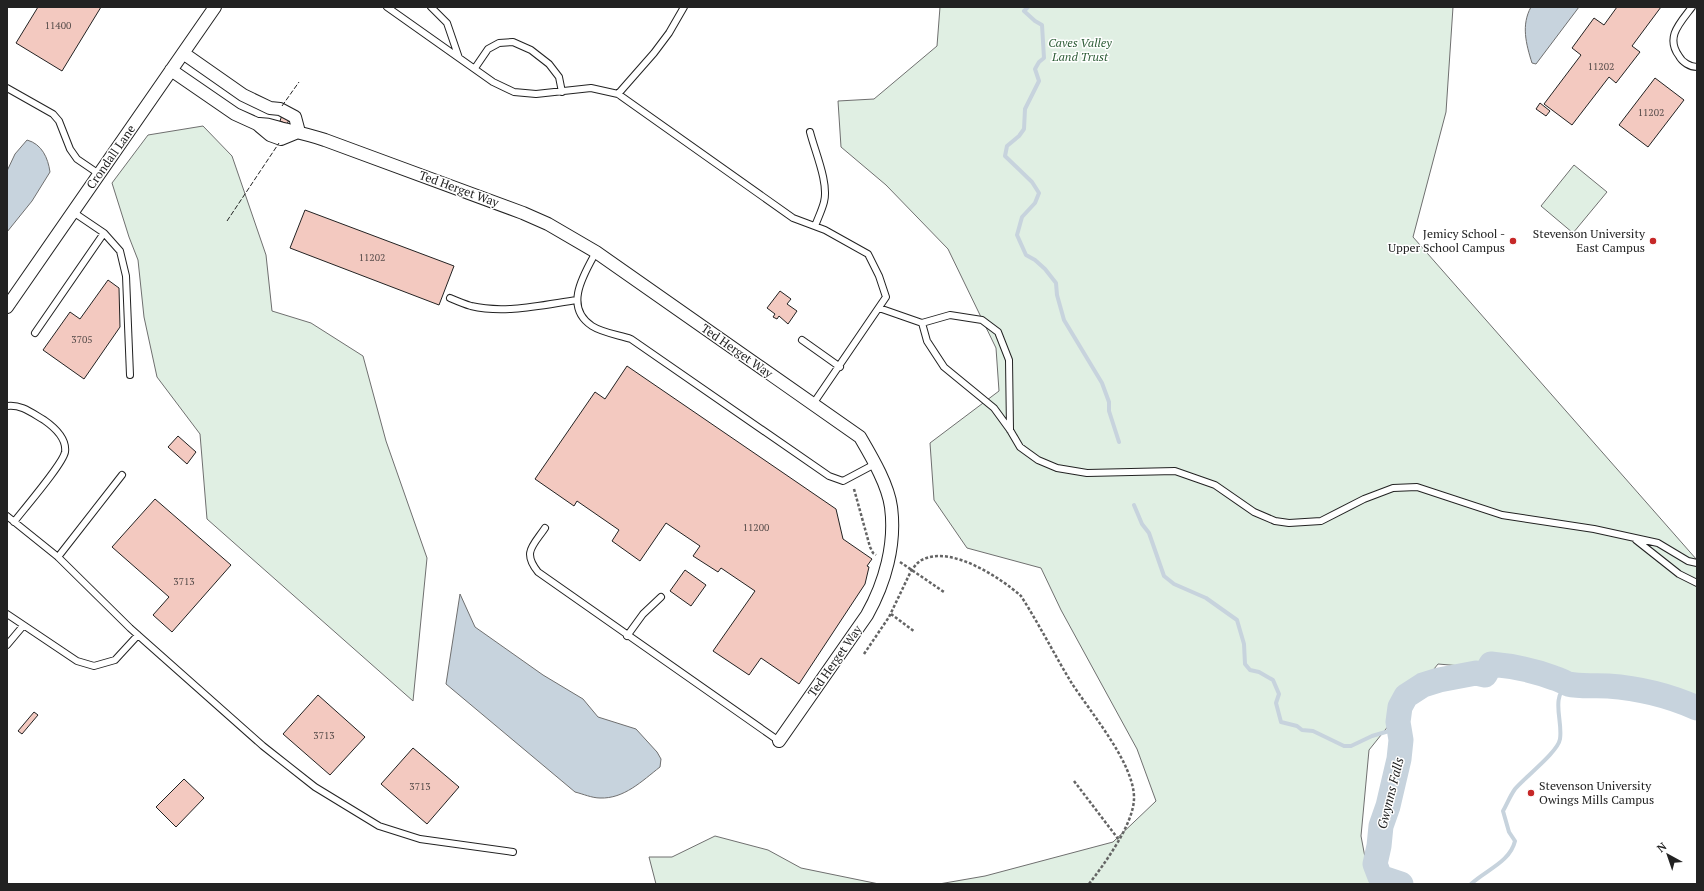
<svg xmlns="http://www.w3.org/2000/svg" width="1704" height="891" viewBox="0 0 1704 891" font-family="'PT Serif',serif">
<rect width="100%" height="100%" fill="#fff"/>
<path fill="#e0efe3" stroke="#6f6f6f" d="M940 7H1453L1446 112 1413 237 1697 560V715L1625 680 1438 664 1369 750 1361 836 1370 884H939L985 876 1113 842 1156 801 1137 749 1061 610 1041 568 967 548 934 500 930 443 999 391 996 348 948 249 886 185 841 147 838 101 874 99 937 46Z
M203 126 232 156 266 255 272 311 311 323 363 356 386 441 427 558 413 701 207 519 200 434 157 377 144 317 138 260 129 237 112 183 148 135Z
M1574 165 1607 192 1573 233 1541 206Z
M715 836 768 850 801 868 879 884H656L649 857H672Z"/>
<path fill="#c7d3dd" stroke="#6f6f6f" d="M1531 7H1579L1536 64 1532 63C1526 44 1521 25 1531 7Z
M27 140C42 144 48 158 50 172L32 201 7 232V171L15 154Z
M460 594 475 627 543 675 583 699 598 717 636 729 657 752 661 759 660 767C642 781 624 799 600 798 592 798 583 794 575 792L446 684Z"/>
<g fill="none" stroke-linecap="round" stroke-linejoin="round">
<path stroke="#c7d3dd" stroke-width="4" d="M1028 7 1024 11 1035 21 1042 25 1044 58 1039 62 1035 69 1039 81 1025 109 1024 129 1019 136 1007 146 1005 156 1032 182 1039 193 1035 203 1022 217 1017 235 1026 255 1035 260 1045 269 1056 283 1057 295 1064 320 1102 383 1109 402V411L1119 442
M1134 505 1142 524 1149 533 1164 576 1174 584 1206 598 1237 620 1244 644 1245 664 1250 670 1259 672 1273 680 1279 694 1276 703 1281 722 1297 726 1302 730 1313 731 1344 746H1351L1372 736 1389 731 1401 740
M1471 884C1486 870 1510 862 1515 841L1509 832 1503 811C1507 804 1510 796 1515 789 1525 777 1558 752 1560 739 1563 720 1550 698 1568 684"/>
<path stroke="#c7d3dd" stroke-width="25" d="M1401 884 1380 877 1375 864 1379 846 1381 826 1388 806 1399 759 1401 740 1398 722 1400 707 1406 696 1423 685 1439 680 1476 673 1485 675 1491 664C1513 666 1533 670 1554 678 1559 679 1563 682 1568 684 1581 687 1595 685 1608 686 1637 688 1670 696 1697 708"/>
</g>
<path fill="#f3c9c0" stroke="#222" d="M38 7H101L62 71 16 43Z
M1617 7H1661L1632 46 1640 52 1616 83 1609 77 1572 125 1544 104 1581 55 1572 48 1594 18 1604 25Z
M1655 78 1684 100 1648 147 1619 125Z
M1540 103 1550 111 1546 116 1536 109Z
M282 115 290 118 287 124 280 121Z
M305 210 454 266 439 305 290 248Z
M108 280 119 288 120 327 84 379 43 350 70 312 80 319Z
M780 291 791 299 787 304 797 311 788 324 779 316 777 319 773 317 775 314 767 308Z
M627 366 836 509 843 539 872 559 867 566 869 567 865 584 799 684 761 658 749 675 713 651 755 591 721 568 718 572 693 556 700 546 666 523 640 561 612 541 619 530 577 501 574 506 535 479 595 392 605 399Z
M178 436 196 452 187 464 168 447Z
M155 499 231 565 172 632 153 615 169 597 112 547Z
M685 570 706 585 691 606 670 591Z
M318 695 365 737 330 775 283 734Z
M34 712 38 715 22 734 18 731Z
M413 748 459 787 427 824 381 784Z
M184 779 204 798 176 827 156 807Z"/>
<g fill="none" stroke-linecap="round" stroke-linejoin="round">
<defs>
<path id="lane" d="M387 7 493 82 514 92 536 94 591 88 618 94 793 218 825 230 868 254 879 276 886 297 813 404
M431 7 447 23 459 58
M1692 7C1680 23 1665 37 1679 56 1682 62 1690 67 1697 67
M475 68 488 49 499 43 513 42 531 50 549 64 559 77 562 92
M7 88 53 114 59 121 70 149 77 159 99 174
M618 94 654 53 669 33 684 7
M810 132C815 152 829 183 824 202 822 210 818 218 815 226
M73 212 104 233 120 251 126 276 130 375
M596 252C584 274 563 307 592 326 603 333 619 335 631 339L829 476 843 481 875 464
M450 298C457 301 464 304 471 306 505 314 542 305 577 300
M879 308 922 323 950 315 982 320 998 332 1009 360 1010 430
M922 323 927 341 944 367 994 408 1010 430 1020 447 1038 460 1057 468 1087 473 1175 471 1215 485 1254 512 1275 521 1289 523 1321 521 1364 499 1393 488 1417 487 1502 515 1594 529 1658 543 1688 561 1697 563
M35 333 104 233
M802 340 840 367
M7 406C21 404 32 413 44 420 54 427 67 438 65 452 63 464 23 510 14 522
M7 516 58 557 130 628 263 746 315 787 379 826 420 839 513 852
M545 528C533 546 522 552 538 572L779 741
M1636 540 1679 574 1697 583
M58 557 122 475
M7 614 77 661 94 666 115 660 138 635
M627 636 643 614 661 597
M7 645 23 626"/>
<path id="street" d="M183 53 243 95 270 108 280 109 295 117 299 132
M171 70 235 114 257 124 270 135 281 139 298 132
M257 124C272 123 275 128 288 130 301 133 313 136 325 140L523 213 548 224 596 252 860 437C871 456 888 484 891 507 896 544 885 583 867 615L779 741
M7 307 215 7"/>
</defs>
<use href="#lane" stroke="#222" stroke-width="8"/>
<use href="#street" stroke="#222" stroke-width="14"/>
<path stroke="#646464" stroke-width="2.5" stroke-dasharray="3 2" stroke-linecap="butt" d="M854 489 870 547 873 553 876 555
M900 562 944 592
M891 614 915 632
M864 654 889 617 911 571C915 566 918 561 924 559 952 546 1001 578 1021 596 1039 624 1054 654 1071 682 1090 712 1135 764 1134 799 1133 825 1105 863 1089 884
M1074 781 1119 840"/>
<use href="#lane" stroke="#fff" stroke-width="6"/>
<use href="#street" stroke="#fff" stroke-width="12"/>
<path stroke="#222" stroke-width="1" stroke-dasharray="5 2" stroke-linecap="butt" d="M282 106 299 82
M227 221 279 143"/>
</g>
<g fill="#c62828" stroke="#fff" stroke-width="1.5">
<circle cx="1513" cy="241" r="4"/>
<circle cx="1653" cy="241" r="4"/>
<circle cx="1531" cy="793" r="4"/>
</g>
<g text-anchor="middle" stroke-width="3" stroke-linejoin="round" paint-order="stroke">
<g font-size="10" fill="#564c4a">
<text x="58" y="29">11400</text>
<text x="1601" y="70">11202</text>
<text x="1651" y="116">11202</text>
<text x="372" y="261">11202</text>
<text x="82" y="343">3705</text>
<text x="756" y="531">11200</text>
<text x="184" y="585">3713</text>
<text x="324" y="739">3713</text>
<text x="420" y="790">3713</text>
</g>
<g font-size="12" font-style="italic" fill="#2f5e38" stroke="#fff">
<text x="1080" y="47">Caves Valley<tspan x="1080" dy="14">Land Trust</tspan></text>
</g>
<g font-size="12" fill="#222" stroke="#fff">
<text transform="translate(111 157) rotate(-55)" y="4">Crondall Lane</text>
<text transform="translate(459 189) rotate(20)" y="4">Ted Herget Way</text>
<text transform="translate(737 351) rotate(35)" y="4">Ted Herget Way</text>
<text transform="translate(835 661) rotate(-55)" y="4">Ted Herget Way</text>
</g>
<g font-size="12" fill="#222" stroke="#fff" text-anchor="end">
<text x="1505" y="238">Jemicy School -<tspan x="1505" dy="14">Upper School Campus</tspan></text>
<text x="1645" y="238">Stevenson University<tspan x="1645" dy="14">East Campus</tspan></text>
<text x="1539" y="790" text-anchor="start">Stevenson University<tspan x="1539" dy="14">Owings Mills Campus</tspan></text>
</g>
<g font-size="13" font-style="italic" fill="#222" stroke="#fff">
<text transform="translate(1390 793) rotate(-76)" y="5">Gwynns Falls</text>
</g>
</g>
<rect width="1704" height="891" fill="none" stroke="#222222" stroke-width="16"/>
<g transform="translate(1668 855) rotate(320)" stroke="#ffffff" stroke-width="3" paint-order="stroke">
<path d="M0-3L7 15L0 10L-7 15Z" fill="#222222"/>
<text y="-6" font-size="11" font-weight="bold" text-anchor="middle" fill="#222222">N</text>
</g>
</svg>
